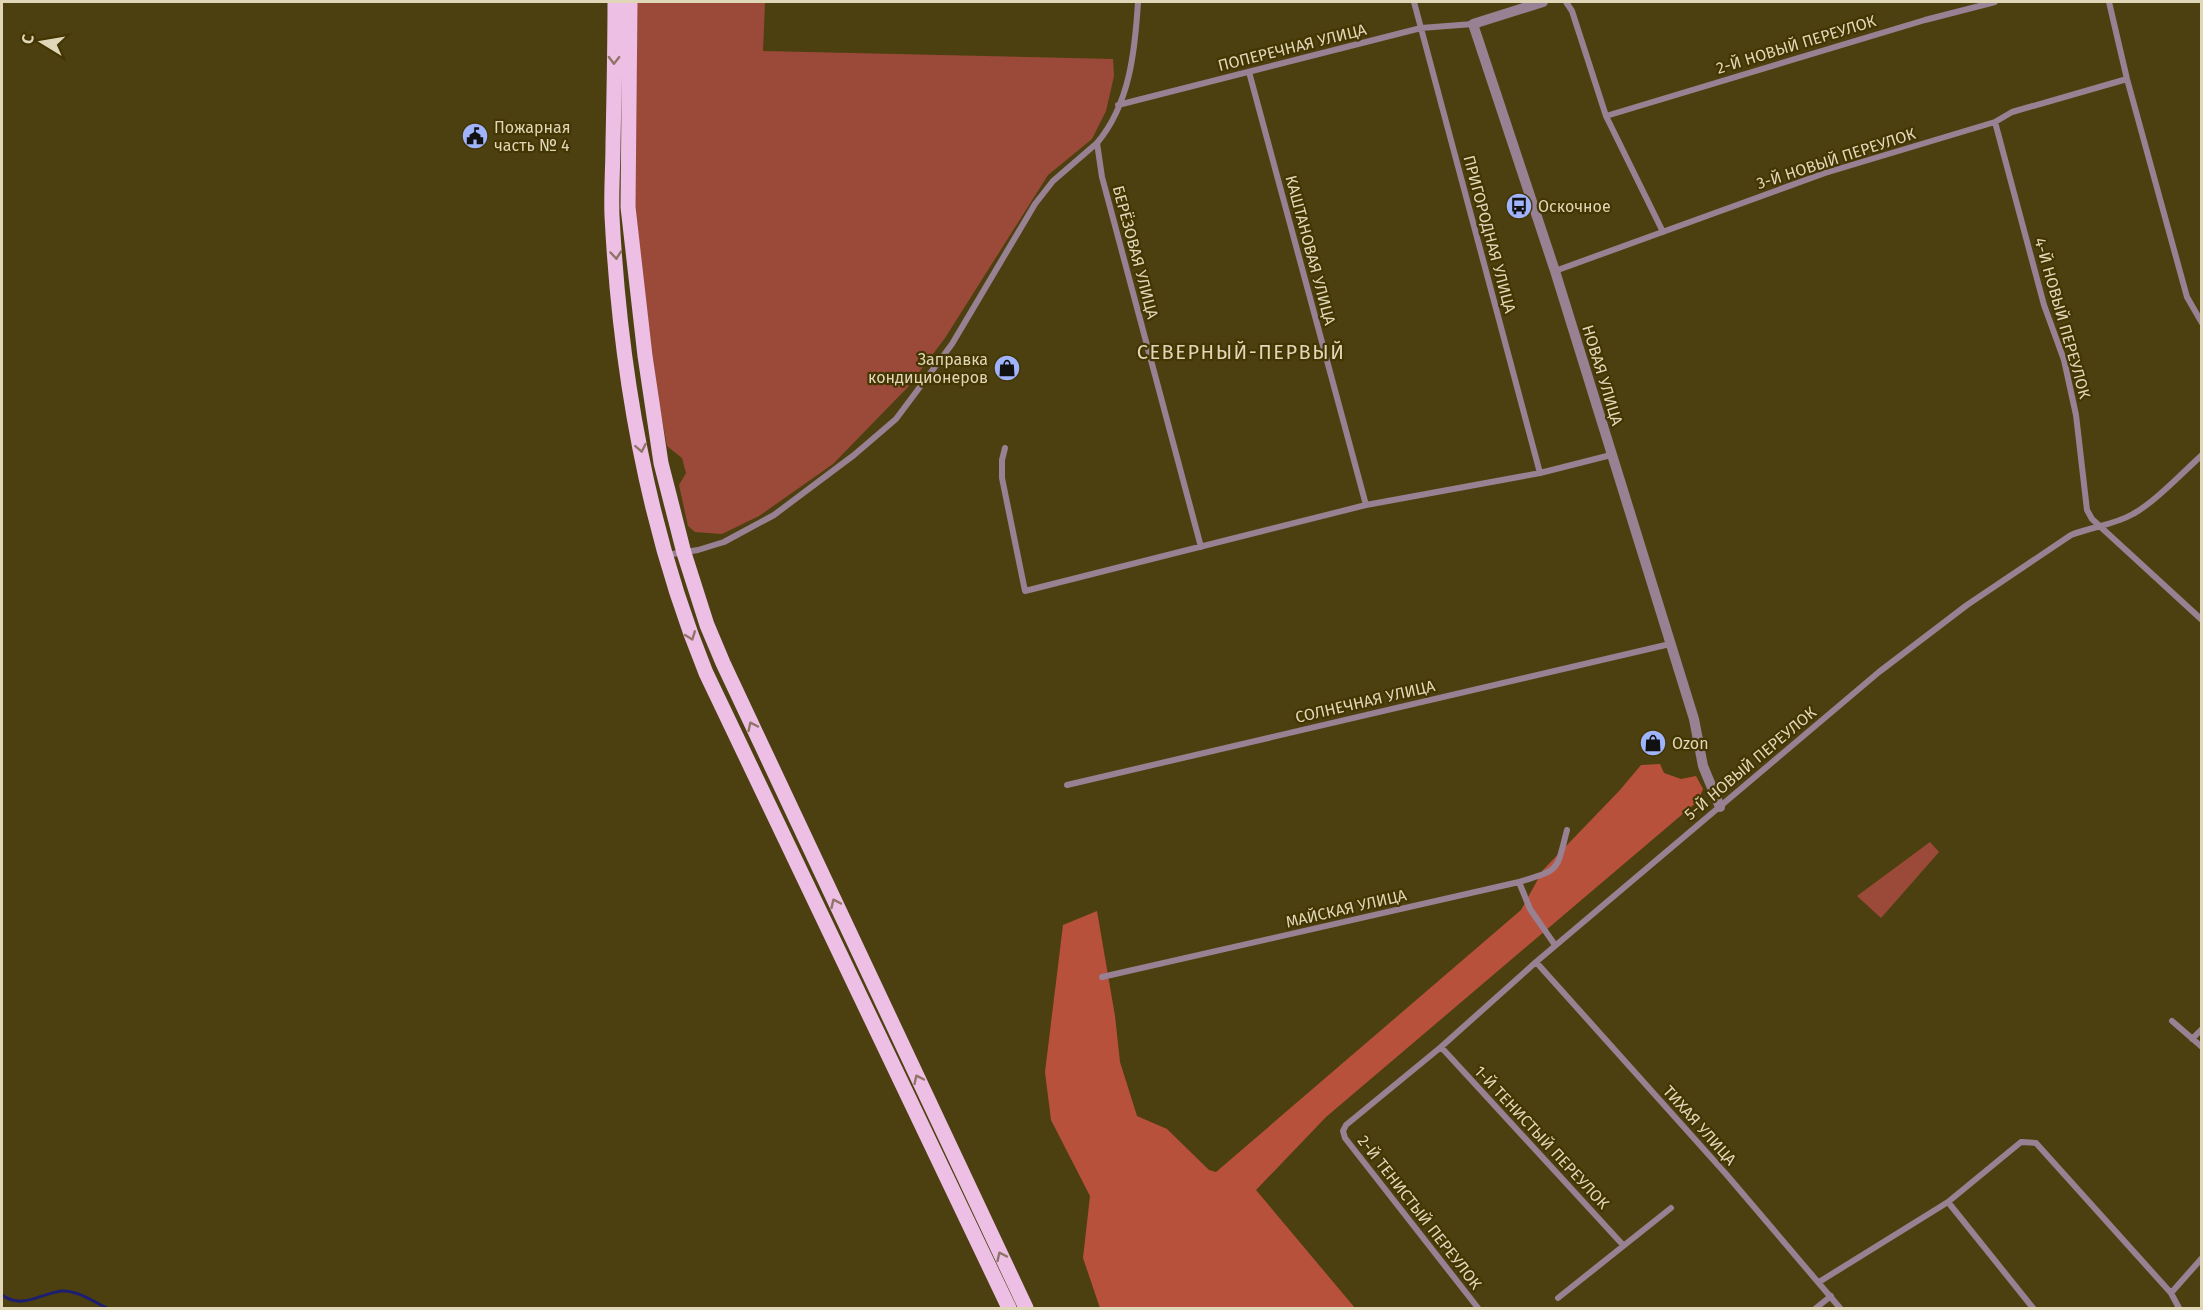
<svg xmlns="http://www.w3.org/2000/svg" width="2203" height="1310" viewBox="0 0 2203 1310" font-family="'Fira Sans',sans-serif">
<rect width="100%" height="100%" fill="#4d4010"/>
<path fill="#9b4a3a" d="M636 2H765L763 51 1113 59 1114 76 1106 111 1092 139 1048 175 945 338 907 388 833 464 759 516 722 534 695 532 688 526 679 485 686 473 682 458 667 446 650 354 632 197Z
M1930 842 1939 852 1881 918 1857 896Z"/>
<path fill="#b8513c" d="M1660 764 1664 773 1681 779 1696 776 1703 789 1698 801 1326 1117 1256 1190 1355 1308H1100L1083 1258 1090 1196 1051 1120 1045 1072 1063 925 1097 911 1115 1016 1120 1062 1137 1116 1167 1129 1209 1170 1216 1172 1521 910 1543 870 1620 790 1641 765Z"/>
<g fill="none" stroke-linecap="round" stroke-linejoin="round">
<path stroke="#1c1e71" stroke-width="3" d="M2 1295C22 1310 41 1293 62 1291 77 1290 94 1302 107 1308"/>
<path stroke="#988193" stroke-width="6" d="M1138 2C1135 50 1130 104 1097 143L1102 177 1201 547
M1414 2 1540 473
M1566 2 1572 11 1606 116 1663 232
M2109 2 2127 79 2187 297 2202 323
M1249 72 1366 505
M1118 105 1421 28 1473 24
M1606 116 1925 20 1995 2
M1995 122 2044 305 2064 360 2076 415 2087 510 2092 519 2202 620
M1555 271 1825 173 1995 122 2012 112 2127 79
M1005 448 1002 460V478L1025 591 1366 505 1540 473 1611 455
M666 555 698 550 724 542 774 515 854 455 896 419 952 344 1035 204 1053 181 1097 143
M1067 785 1670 644
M1519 882 1530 909 1555 945
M1536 962 1726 1174 1840 1308
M1102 977 1519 882C1561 869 1556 872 1567 830
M2172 1021 2202 1047
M2192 1039 2202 1029
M1441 1047 1623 1245
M1948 1202 2033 1308
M1819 1282 1948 1202 2021 1142 2036 1143 2171 1293 2179 1308
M2171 1293 2202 1258
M1558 1298 1671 1208
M1478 1308 1345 1138 1343 1131 1346 1125 1441 1047 1536 962 1879 672 1967 605 2071 535C2091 527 2114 525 2133 514 2155 502 2183 472 2202 455
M1816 1308 1831 1296"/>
<path stroke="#988193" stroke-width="10" d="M1543 2 1473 24 1555 271 1694 719 1703 766 1720 807"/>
<path stroke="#edbfe4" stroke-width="15" d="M615 2C615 49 614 96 613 143 613 167 611 192 612 216 620 371 647 528 706 673L1009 1308
M630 2 628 207 645 356 661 463 684 553 707 625 723 663 1026 1308"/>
</g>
<defs><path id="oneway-chevron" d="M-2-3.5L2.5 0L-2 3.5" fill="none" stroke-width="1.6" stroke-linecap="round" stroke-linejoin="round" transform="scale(1.5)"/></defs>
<g stroke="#907468">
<use href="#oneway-chevron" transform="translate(614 60) rotate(91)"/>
<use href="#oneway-chevron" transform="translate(616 255) rotate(85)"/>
<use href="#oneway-chevron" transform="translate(641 448) rotate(79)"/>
<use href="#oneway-chevron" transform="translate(691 636) rotate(69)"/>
<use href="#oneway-chevron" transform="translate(752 726) rotate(-115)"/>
<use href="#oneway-chevron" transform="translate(835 903) rotate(-115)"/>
<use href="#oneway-chevron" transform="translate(918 1079) rotate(-115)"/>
<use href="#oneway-chevron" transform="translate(1001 1256) rotate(-115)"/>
</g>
<defs>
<symbol id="civic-disc" viewBox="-11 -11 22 22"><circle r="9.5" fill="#a0b3fd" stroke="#433602"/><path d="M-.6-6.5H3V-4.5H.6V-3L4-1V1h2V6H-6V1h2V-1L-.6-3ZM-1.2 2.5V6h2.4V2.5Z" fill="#111"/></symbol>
<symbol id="bus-disc" viewBox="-11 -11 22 22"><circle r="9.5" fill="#a0b3fd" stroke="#433602"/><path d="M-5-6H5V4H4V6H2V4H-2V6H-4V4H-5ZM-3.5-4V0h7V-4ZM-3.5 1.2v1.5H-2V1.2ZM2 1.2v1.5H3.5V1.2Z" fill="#111"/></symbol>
<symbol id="shop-disc" viewBox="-11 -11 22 22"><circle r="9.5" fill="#a0b3fd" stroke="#433602"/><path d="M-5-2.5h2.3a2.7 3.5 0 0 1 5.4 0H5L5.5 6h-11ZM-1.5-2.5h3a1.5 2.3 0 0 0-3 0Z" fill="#111"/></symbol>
</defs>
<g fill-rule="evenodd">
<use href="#civic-disc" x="460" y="121" width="30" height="30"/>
<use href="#bus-disc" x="1504" y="191" width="30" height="30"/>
<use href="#shop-disc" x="992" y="353" width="30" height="30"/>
<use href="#shop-disc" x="1638" y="728" width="30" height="30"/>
</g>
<g text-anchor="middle" stroke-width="4.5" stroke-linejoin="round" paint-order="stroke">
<g font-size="16" fill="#e0d7b8" stroke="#433602">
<text transform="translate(1796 44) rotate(-17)" y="6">2-Й НОВЫЙ ПЕРЕУЛОК</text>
<text transform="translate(1292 47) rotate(-14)" y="6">ПОПЕРЕЧНАЯ УЛИЦА</text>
<text transform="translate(1836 158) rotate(-18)" y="6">3-Й НОВЫЙ ПЕРЕУЛОК</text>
<text transform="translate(1490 234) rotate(75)" y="6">ПРИГОРОДНАЯ УЛИЦА</text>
<text transform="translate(1311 250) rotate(75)" y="6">КАШТАНОВАЯ УЛИЦА</text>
<text transform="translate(1136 252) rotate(75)" y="6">БЕРЁЗОВАЯ УЛИЦА</text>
<text transform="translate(2063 318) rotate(74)" y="6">4-Й НОВЫЙ ПЕРЕУЛОК</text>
<text transform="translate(1603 375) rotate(73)" y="6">НОВАЯ УЛИЦА</text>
<text transform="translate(1365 701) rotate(-13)" y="6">СОЛНЕЧНАЯ УЛИЦА</text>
<text transform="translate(1750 763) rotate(-40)" y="6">5-Й НОВЫЙ ПЕРЕУЛОК</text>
<text transform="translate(1346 908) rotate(-13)" y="6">МАЙСКАЯ УЛИЦА</text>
<text transform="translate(1700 1125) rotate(48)" y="6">ТИХАЯ УЛИЦА</text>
<text transform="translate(1542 1137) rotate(47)" y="6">1-Й ТЕНИСТЫЙ ПЕРЕУЛОК</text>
<text transform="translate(1420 1212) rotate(52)" y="6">2-Й ТЕНИСТЫЙ ПЕРЕУЛОК</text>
</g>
<g font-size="16" fill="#e0d7b8" stroke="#433602" text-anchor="start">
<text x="494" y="133">Пожарная<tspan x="494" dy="18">часть № 4</tspan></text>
<text x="1538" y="212">Оскочное</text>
<text x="988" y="365" text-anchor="end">Заправка<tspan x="988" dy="18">кондиционеров</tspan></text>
<text x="1672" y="749">Ozon</text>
</g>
<g font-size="20" letter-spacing="1.5" fill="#e0d7b8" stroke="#433602">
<text x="1241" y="359">СЕВЕРНЫЙ-ПЕРВЫЙ</text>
</g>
</g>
<rect width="2203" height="1310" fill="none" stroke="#e0d7b8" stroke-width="6"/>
<g transform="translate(42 42) rotate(281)" stroke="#433602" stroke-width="4.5" paint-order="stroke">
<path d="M0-4.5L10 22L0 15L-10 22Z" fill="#e0d7b8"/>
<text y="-9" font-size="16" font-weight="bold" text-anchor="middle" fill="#e0d7b8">С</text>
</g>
</svg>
